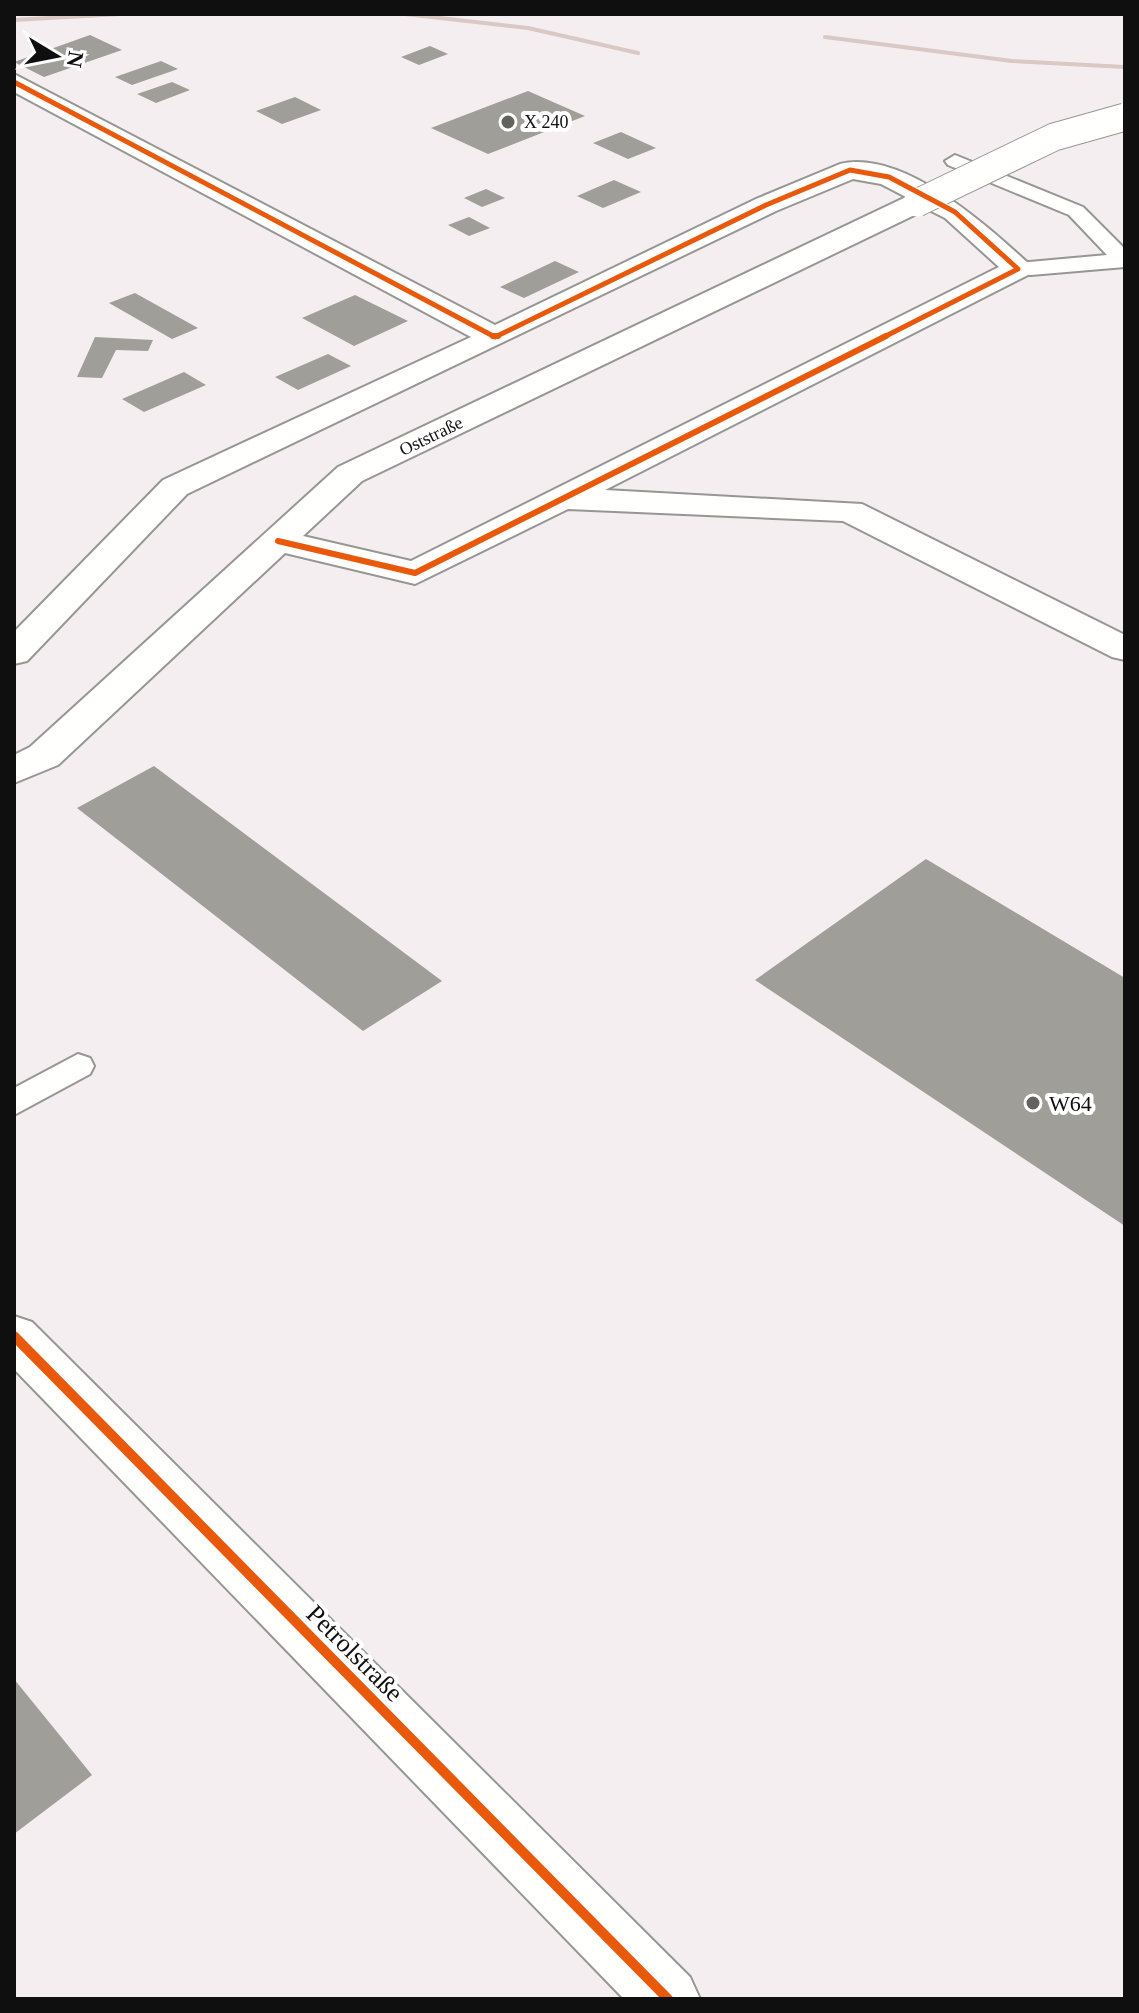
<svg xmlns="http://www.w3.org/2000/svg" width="1139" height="2013" viewBox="0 0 1139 2013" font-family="'Times New Roman',serif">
<rect width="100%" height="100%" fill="#fcfcf4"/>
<path fill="#f4eef0" d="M14 14H1125V1999H14Z"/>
<path fill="#a09e99" d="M90 35 122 50 44 77 14 62Z
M430 46 448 54 419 65 401 57Z
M161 61 178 69 132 85 115 77Z
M172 82 190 90 156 103 137 94Z
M528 91 585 116 488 154 431 128Z
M295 97 321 110 282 124 256 111Z
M621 132 656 148 628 159 593 143Z
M614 180 641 192 603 208 577 196Z
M486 189 505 198 482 207 464 198Z
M469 217 490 228 469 236 448 225Z
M555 261 579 272 524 298 500 287Z
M135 293 198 328 172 339 109 303Z
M355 295 408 321 354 346 302 318Z
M95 337 153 340 148 351 116 350 102 378 77 377Z
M328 354 351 366 298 390 275 377Z
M184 372 206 385 144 412 122 399Z
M154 766 442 981 363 1031 77 808Z
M926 859 1125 978V1226L755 980Z
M14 1679 92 1775 14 1834Z"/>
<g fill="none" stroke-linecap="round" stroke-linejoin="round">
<defs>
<path id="service" d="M955 155 1083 207 1125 249V267L1031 275 1010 274 1007 269 1010 264 1018 263 1107 255 1069 215 948 165 945 161Z
M78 1054 90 1058 94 1066 90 1074 14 1115V1088Z"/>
<path id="minor" d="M14 74 495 325 756 199 840 164C903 149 986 225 1028 263L1033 269 1028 275 605 490 862 504 1125 635V660L1112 657 843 521 568 509 415 584 285 553 58 765 14 783V755L30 747 338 467 906 197 881 184 853 179 776 211 187 494 27 661 14 664V632L163 480 471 337 14 92ZM927 209 945 218 999 267 411 561 303 536 362 481Z
M14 1316 32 1322 690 1977 700 1999H624L14 1369Z"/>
</defs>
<use href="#service" stroke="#969692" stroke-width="4"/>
<use href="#minor" stroke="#969692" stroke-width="4"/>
<use href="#service" fill="#fffffd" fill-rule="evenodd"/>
<use href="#minor" fill="#fffffd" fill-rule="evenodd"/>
<path stroke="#d9c8c4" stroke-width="4" d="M405 14 528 28 638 53
M14 20 121 14
M825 37 1012 61 1125 67"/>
<defs>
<path id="minor-bridge" d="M917 203 1054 137 1125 117"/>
</defs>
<use href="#minor-bridge" stroke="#969692" stroke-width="29" stroke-linecap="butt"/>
<use href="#minor-bridge" stroke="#fffffd" stroke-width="27"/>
<defs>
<path id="cycleway-far2" d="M14 82 495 337 766 205 850 170 889 177 955 212 1018 269 882 338"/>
<path id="cycleway-far1" d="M493 336H498
M278 541 415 573 886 336"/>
<path id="cycleway" d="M14 1336 668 1999"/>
</defs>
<use href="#cycleway-far2" stroke="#fff" stroke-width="8"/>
<use href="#cycleway-far1" stroke="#fff" stroke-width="10"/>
<use href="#cycleway" stroke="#fff" stroke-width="15"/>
<use href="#cycleway-far2" stroke="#e8590c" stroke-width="5"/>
<use href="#cycleway-far1" stroke="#e8590c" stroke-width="6"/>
<use href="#cycleway" stroke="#e8590c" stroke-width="10"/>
</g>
<g fill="#62625f" stroke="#fff" stroke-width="3">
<circle cx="508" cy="122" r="8"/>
<circle cx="1033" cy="1103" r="8"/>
</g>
<g text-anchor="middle" stroke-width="8" stroke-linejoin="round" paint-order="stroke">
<g font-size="18" fill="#0f0f0f" stroke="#fff" text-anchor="start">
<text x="524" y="128">X 240</text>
</g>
<g font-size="18" fill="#0f0f0f" stroke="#fff">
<text transform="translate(431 436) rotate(-26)" y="6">Oststraße</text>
</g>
<g font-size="22" fill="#0f0f0f" stroke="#fff" text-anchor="start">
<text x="1049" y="1111">W64</text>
</g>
<g font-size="26" fill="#0f0f0f" stroke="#fff">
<text transform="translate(355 1653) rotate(45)" y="9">Petrolstraße</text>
</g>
</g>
<rect width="1139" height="2013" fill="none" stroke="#0f0f0f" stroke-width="32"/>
<g transform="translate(56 56) rotate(100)" stroke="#ffffff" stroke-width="6" paint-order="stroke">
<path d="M0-6L14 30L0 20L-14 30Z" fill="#0f0f0f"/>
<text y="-12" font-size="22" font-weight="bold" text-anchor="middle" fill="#0f0f0f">N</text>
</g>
</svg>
